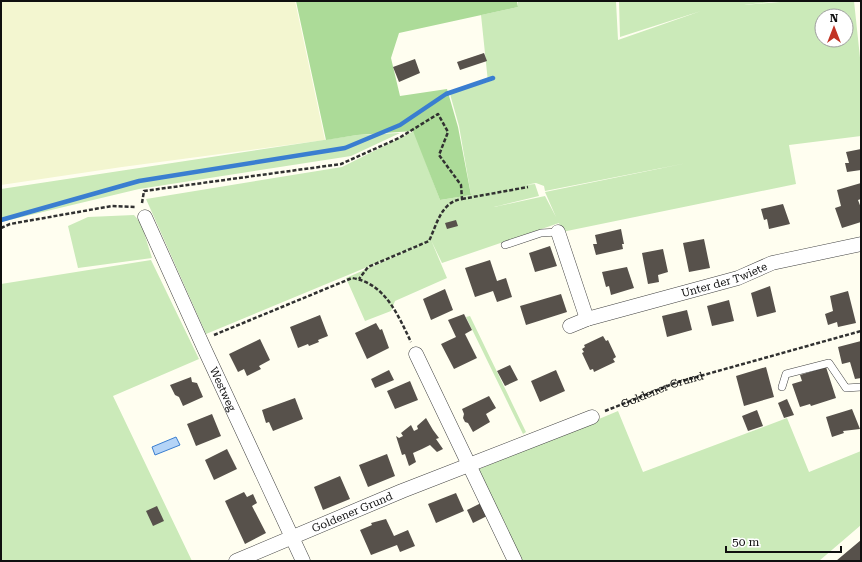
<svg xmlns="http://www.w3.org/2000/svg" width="862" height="562" viewBox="0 0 862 562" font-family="'Roboto Serif',serif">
<rect width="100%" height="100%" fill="#fffef0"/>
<path fill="#f3f6d0" d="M1 1H295L325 140 122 167 1 185Z"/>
<path fill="#cbeab9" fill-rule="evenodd" d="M518 1H616L618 40 701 11 620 37 619 1H781L744 5 792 1H854L861 67V136L789 145 796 184 562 232 559 223 442 263 431 240 447 278 395 301 391 311 365 321 346 278 430 241 206 334 146 199 342 167 414 131 440 200 471 195 459 126 450 94 488 82 481 15 518 7ZM822 16H846V40H822ZM687 163 545 192 556 217 545 196 494 207 539 196 535 184 525 185 536 183 544 186 545 191Z
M400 133 351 156 139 189 1 222V189L357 135Z
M134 215 141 223 152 258 78 268 68 226 88 217Z
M151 260 199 359 113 396 192 561H1V284Z
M470 316 526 432 523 434 466 317Z
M618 411 643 472 787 418 809 472 861 451V525L819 561H519L477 470Z"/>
<path fill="#acdb98" d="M296 1H517L518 7 399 33 391 58 400 96 447 89 458 127 471 195 440 200 413 131 357 135 326 140Z"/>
<path fill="#b4d4f7" stroke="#3a7ed0" d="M176 437 180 445 155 455 152 447Z"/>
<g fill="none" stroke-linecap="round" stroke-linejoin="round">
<path stroke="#3a7ed0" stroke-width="4.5" d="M1 220 139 181 345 148 400 125 446 94 493 78"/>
</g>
<path fill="#57514b" d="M484 53 487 61 460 70 457 62Z
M415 59 420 73 399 82 393 67Z
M861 149V170L847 172 845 163H849L846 152Z
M861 183V199L858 200 861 208V222L842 228 835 208 841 206 837 190Z
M783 204 790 224 769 229 767 219 764 220 761 209Z
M456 220 458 226 447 229 445 223Z
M621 229 624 244H622L623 249 596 255 593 244H597L595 235Z
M704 239 710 268 689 272 683 243Z
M550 246 557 266 535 272 529 253Z
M663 249 668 272 658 275 659 282 648 284 642 253Z
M490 260 497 281 506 278 512 297 497 302 493 291 475 297 465 268Z
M627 267 634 288 611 295 609 286 606 287 602 272Z
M770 286 776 312 757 317 751 293Z
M445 289 453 310 431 320 423 299Z
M848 291 856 323 838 327 837 322 828 325 825 314 833 311 830 296Z
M561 294 567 312 526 325 520 306Z
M729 300 734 321 712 326 707 306Z
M687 310 692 330 667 337 662 316Z
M464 314 472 330 465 334 477 358 454 369 441 344 456 337 448 320Z
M320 315 328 336 318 340 319 342 309 346 308 344 298 348 290 327Z
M376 323 380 330 382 329 389 348 367 359 355 333Z
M603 336 606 341 608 340 616 357 613 359 615 362 594 372 593 369 590 370 582 353 584 352 582 349 585 347 584 345Z
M260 339 270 360 259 366 261 369 247 376 244 369 238 372 229 354Z
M861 341V378L855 379 850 362 842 364 838 347Z
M510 365 518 380 505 386 497 371Z
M766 367 774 397 744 406 736 376Z
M826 367 836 398 811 406 810 404 800 407 792 384 802 381 800 375Z
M389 370 394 380 375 388 371 379Z
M556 370 565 391 540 402 531 381Z
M191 377 192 382 197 383 203 397 183 406 179 397 175 395 170 385Z
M410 381 418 400 395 409 387 391Z
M489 396 496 408 486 414 490 422 473 432 468 423 465 422 463 418 464 414 462 409Z
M295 398 303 419 273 431 269 422 266 423 262 410Z
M787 399 794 415 784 418 778 403Z
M852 409 860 429 843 431 844 433 832 437 826 417Z
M757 410 763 426 748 431 742 416Z
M212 414 221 436 196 446 187 424Z
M426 418 433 430 439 438 436 439 443 449 437 452 430 445 422 449 413 453 416 462 409 466 405 454 402 455 396 436 399 438 403 436 401 433 411 425 414 431 418 429 417 426Z
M227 449 237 469 214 480 205 460Z
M387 454 395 476 368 487 359 465Z
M340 476 350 499 323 510 314 487Z
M244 492 247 497 253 494 257 503 252 506 266 533 245 544 225 501Z
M456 493 464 511 436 523 428 504Z
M481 503 487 516 473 523 467 510Z
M157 506 164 521 153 526 146 511Z
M386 519 394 536 408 530 415 546 400 552 397 545 371 555 360 530 372 525 371 523Z
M861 540V561H836Z"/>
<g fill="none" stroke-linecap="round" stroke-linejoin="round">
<defs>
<path id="lane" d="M505 245 541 233 558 232
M782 387 786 374 829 363 846 388 861 387"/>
<g id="street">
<path id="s2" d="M145 217 204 348 303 561"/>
<path d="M558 232 587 319"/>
<path id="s3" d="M570 326 587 319 738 278 772 263 861 244"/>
<path d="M416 354 515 561"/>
<path id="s4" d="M236 561 402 491 592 417"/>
</g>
</defs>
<use href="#lane" stroke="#424242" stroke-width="8"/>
<use href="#street" stroke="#424242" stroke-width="15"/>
<g stroke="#313131" stroke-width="2.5" stroke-dasharray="4 2" stroke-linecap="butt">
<path d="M462 199 528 187"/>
<path d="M142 203 144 191 341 164 399 138 438 114 448 132 439 155 461 185 462 199C441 202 437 224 429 241L368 267 359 279"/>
<path d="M1 228 10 224 112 206 136 207"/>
<path d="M214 335 352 278C385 283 398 315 411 342"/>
<path id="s1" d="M605 411 675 383 861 331"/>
</g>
<use href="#lane" stroke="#fff" stroke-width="7"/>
<use href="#street" stroke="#fff" stroke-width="14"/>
</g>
<g text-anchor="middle" stroke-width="4" stroke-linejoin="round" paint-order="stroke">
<g font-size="11" fill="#0f0f0f" stroke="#fff">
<text dy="4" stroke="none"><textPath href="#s3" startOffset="161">Unter der Twiete</textPath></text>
<text dy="4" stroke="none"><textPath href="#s2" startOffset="189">Westweg</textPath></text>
<text dy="4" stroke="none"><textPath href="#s1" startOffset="61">Goldener Grund</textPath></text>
<text dy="4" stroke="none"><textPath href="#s4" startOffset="126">Goldener Grund</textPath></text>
</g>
</g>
<rect width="862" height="562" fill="none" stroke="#0f0f0f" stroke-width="4"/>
<g transform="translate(834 28)"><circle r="19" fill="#ffffff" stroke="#9f9f9f"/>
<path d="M0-3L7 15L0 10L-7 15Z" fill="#c13324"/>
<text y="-6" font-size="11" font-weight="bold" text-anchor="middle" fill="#0f0f0f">N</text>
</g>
<path d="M726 546v6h115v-6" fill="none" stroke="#0f0f0f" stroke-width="2"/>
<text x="732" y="546" font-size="12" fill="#0f0f0f" stroke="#ffffff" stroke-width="3" paint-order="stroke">50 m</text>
</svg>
